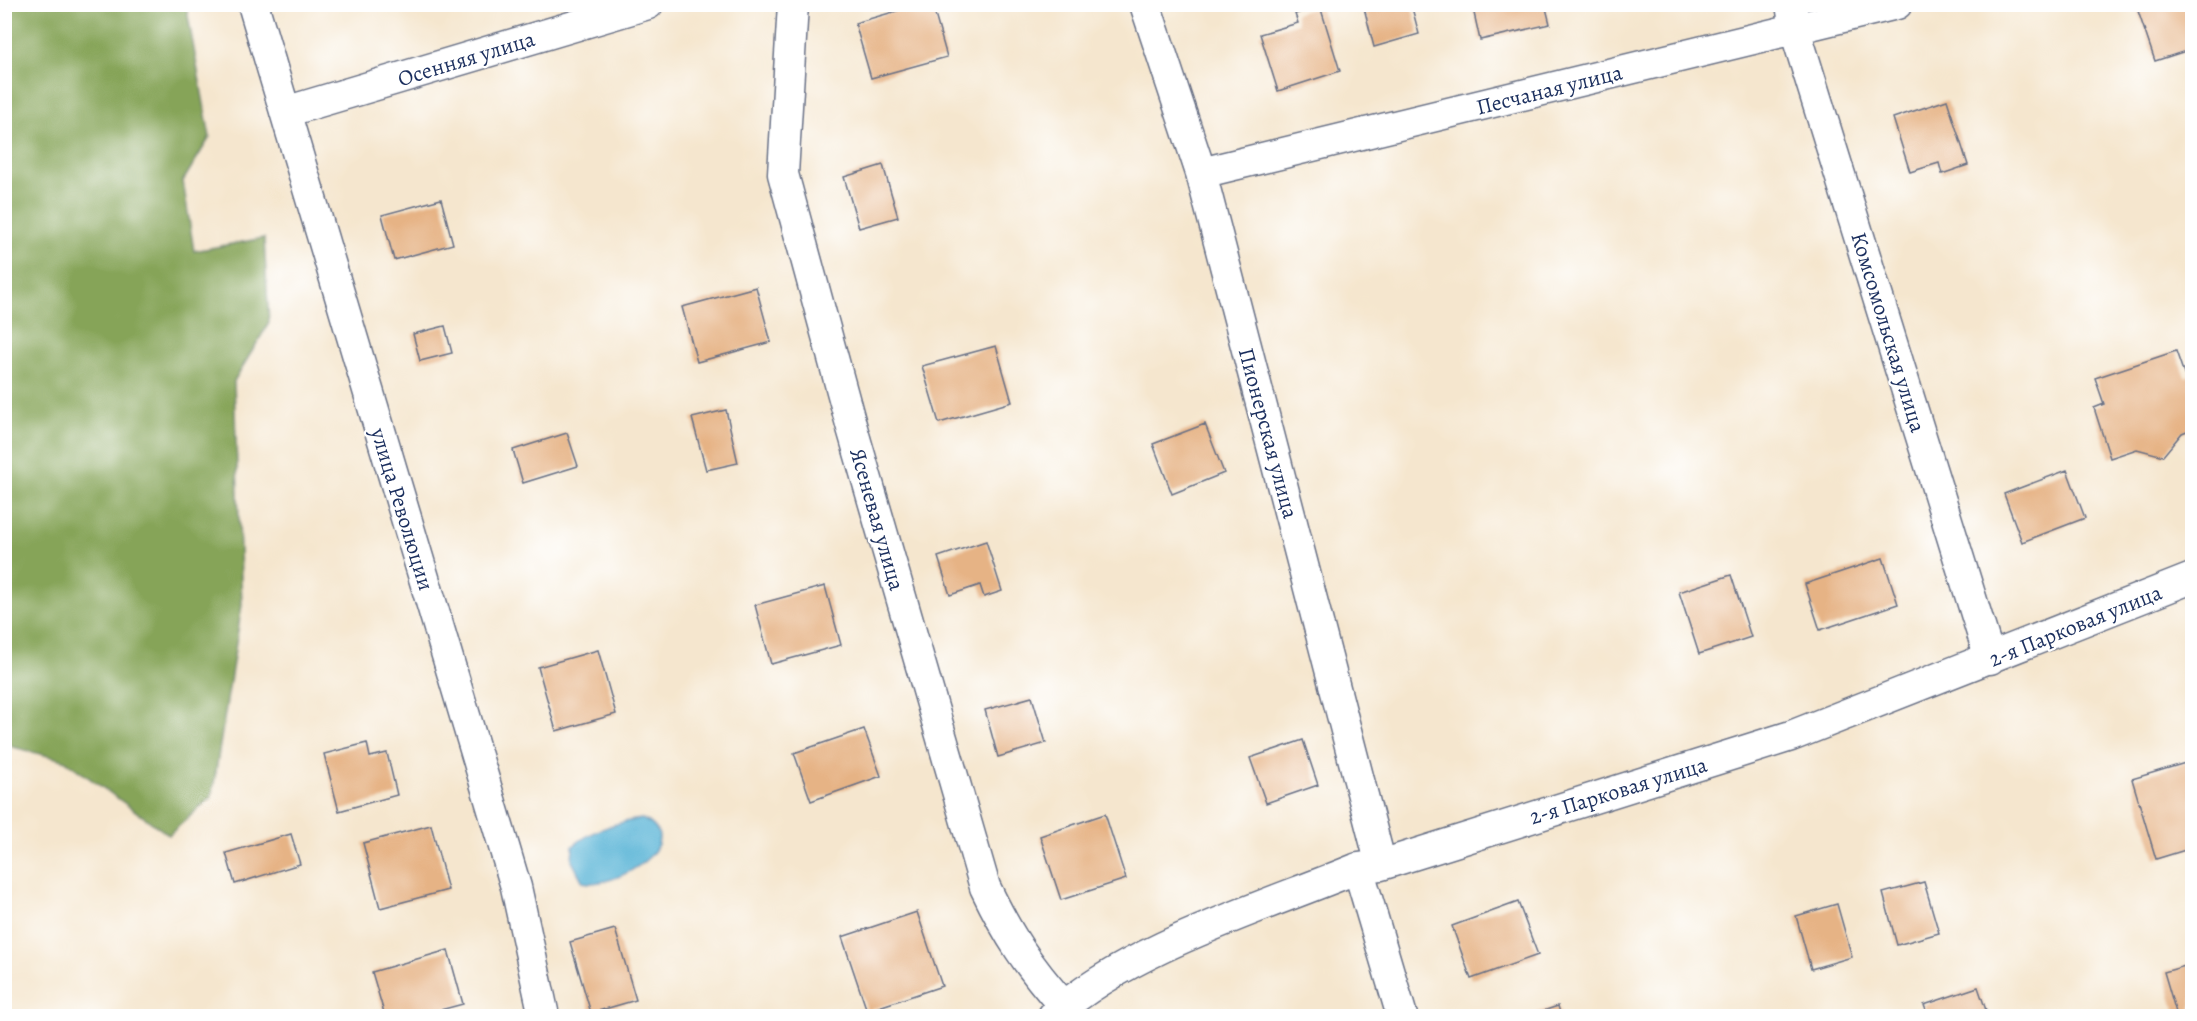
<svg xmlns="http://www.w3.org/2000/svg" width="2197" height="1021" viewBox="0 0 2197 1021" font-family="Alegreya,serif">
<rect width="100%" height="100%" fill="#fff"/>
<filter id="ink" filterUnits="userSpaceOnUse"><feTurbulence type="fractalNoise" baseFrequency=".0167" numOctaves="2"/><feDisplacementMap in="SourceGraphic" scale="12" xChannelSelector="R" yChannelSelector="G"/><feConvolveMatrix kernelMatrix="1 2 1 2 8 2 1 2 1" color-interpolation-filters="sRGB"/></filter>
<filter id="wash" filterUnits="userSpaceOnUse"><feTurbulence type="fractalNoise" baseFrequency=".008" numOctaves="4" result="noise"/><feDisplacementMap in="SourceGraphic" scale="24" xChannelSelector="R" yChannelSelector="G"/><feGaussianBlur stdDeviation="1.35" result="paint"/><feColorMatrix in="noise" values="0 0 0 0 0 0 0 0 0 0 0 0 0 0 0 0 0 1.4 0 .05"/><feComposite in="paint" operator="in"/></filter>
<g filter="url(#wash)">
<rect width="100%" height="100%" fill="#f5e6ce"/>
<path fill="#86a458" stroke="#506a5b" stroke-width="1.5" d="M5 4 186 5 210 137 183 181 194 251 264 238 269 323 234 381 242 605 212 796 169 835 64 760 5 745Z"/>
<path fill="#59b4d6" stroke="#3a729a" stroke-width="1.5" d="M642 819C693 841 616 890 583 882L572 861 573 846C590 831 620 821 642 819Z"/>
<g id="blocks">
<path fill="#e6b385" d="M921 4H932L947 57 871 78 855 23Z
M1363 4H1411L1419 34 1374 47Z
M1472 4H1545L1550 24 1480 40Z
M2158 4H2192V49L2155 61 2138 11Z
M1320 6 1340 71 1278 91 1260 34 1298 23 1295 14Z
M1947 100 1968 165 1942 174 1939 163 1910 172 1893 118Z
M883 165 898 217 859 228 844 177Z
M441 199 453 244 394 260 382 215Z
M756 287 771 342 697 362 682 307Z
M445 326 452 353 420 361 413 334Z
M996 346 1012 402 939 423 922 366Z
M2176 351 2185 377 2192 375V429L2182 433 2163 456 2137 449 2110 458 2094 408 2104 404 2095 378Z
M726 410 738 463 706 470 692 418Z
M1205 424 1224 473 1172 494 1153 444Z
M567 433 578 466 523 483 513 450Z
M2067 470 2085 518 2022 542 2004 494Z
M986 541 1002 591 984 597 980 585 950 595 938 557Z
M1883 558 1898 604 1820 630 1805 584Z
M1731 575 1751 637 1699 654 1679 592Z
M825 586 841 645 771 664 755 605Z
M598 650 616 714 556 731 538 667Z
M1032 697 1046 743 998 757 985 710Z
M864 729 881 776 811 801 794 753Z
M1303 740 1318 785 1266 803 1250 758Z
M367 743 370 757 387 753 397 795 339 811 324 754Z
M2192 761V848L2156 859 2132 779Z
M1105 814 1126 879 1061 900 1040 836Z
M431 825 448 890 380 908 363 843Z
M291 834 300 864 235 884 226 853Z
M1924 882 1939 933 1897 945 1883 893Z
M1518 902 1538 955 1471 979 1452 926Z
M1837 904 1852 957 1811 969 1796 916Z
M917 912 942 986 867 1011 842 937Z
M615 929 636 1000 591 1013 570 942Z
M448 950 463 1004 418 1016H385L372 972Z
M2192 964V1014L2177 1016 2164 972Z
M1978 987 1988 1016H1928L1924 1005Z
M1558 1006 1561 1016H1528Z"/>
</g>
</g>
<g filter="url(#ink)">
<use href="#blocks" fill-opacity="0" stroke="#676f85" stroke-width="1.5"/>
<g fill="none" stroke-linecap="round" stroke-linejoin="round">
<defs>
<path id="street" d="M253 4 516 887 544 1016
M793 4 783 174 852 428 985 887C1008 935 1028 966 1064 1006
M1145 4 1201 173 1381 865
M1791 4 1795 30 1990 659
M285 112 648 4
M1201 173 1897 4
M1358 868 1402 1016
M1053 1016C1128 948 1264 907 1358 868L1381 865 1791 736 2192 578"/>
</defs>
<use href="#street" stroke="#676f85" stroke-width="33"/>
<use href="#street" stroke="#fff" stroke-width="30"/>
</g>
</g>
<g text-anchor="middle" stroke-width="4.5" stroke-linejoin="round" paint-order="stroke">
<g font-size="22" fill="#1b2f5e" stroke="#fff">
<text transform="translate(466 58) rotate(-17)" y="8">Осенняя улица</text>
<text transform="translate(1549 89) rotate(-14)" y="8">Песчаная улица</text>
<text transform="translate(1889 332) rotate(73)" y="8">Комсомольская улица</text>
<text transform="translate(1269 433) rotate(75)" y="8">Пионерская улица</text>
<text transform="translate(403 509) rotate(73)" y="8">улица Революции</text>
<text transform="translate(878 519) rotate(74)" y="8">Ясеневая улица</text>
<text transform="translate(2075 625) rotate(-22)" y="8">2-я Парковая улица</text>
<text transform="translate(1618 790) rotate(-17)" y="8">2-я Парковая улица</text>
</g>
</g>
<rect width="2197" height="1021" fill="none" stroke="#fff" stroke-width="24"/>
</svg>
